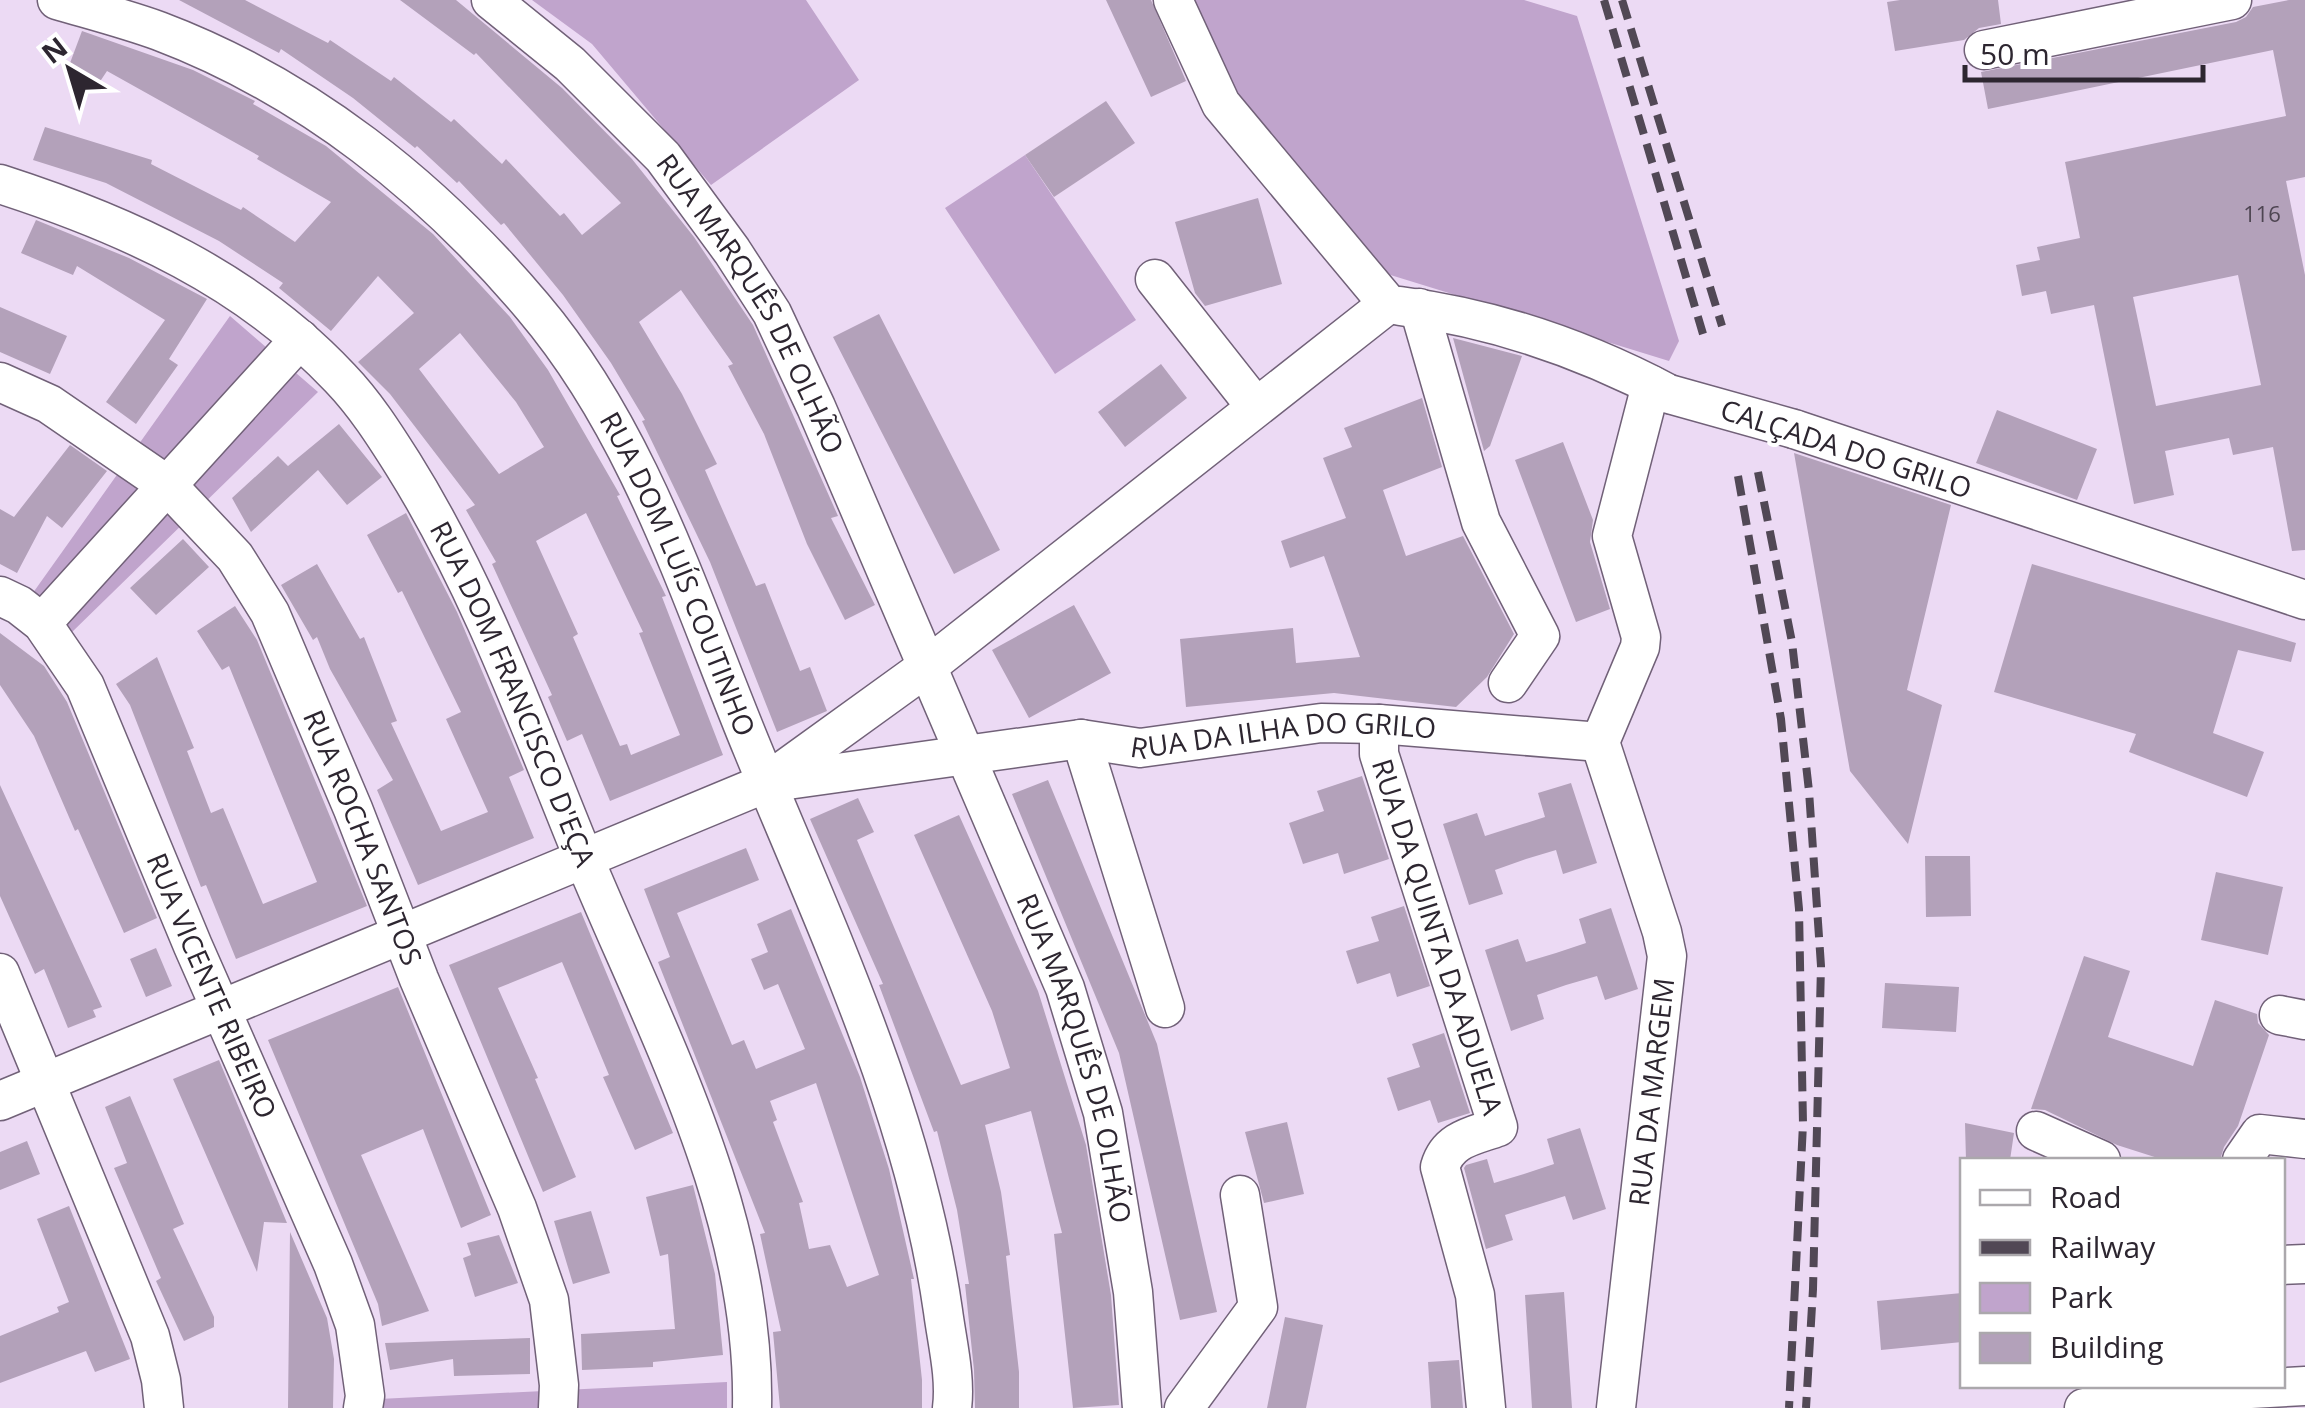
<svg xmlns="http://www.w3.org/2000/svg" width="2305" height="1408" viewBox="0 0 2305 1408" font-family="'Open Sans',sans-serif">
<rect width="100%" height="100%" fill="#ecdaf4"/>
<path fill="#c0a4cc" d="M532 0H806L859 80 711 185 592 44Z
M1187 0H1524L1577 16 1679 341 1669 361 1384 273 1221 82Z
M1025 155 1136 320 1055 374 945 208Z
M230 316 318 392 69 635 30 597Z
M727 1382V1408H378L379 1399Z"/>
<path fill="#b3a1ba" fill-rule="evenodd" d="M179 0H245L328 43 330 40 391 81 394 77 451 122 454 119 502 164 506 159 560 216 564 213 582 235 621 203 476 53 474 55 400 0H456L562 88 632 159 694 237 753 325 838 516 831 518 875 605 845 620 807 544 764 434 728 366 733 364 681 290 639 322 682 394 717 464 705 470 756 586 765 583 800 671 810 667 827 711 777 732 710 562 642 421 645 420 611 363 563 295 504 223 501 225 459 181 457 183 417 146 415 148 353 98 281 49 279 53Z
M1106 0H1151L1186 81 1151 97Z
M1900 0H1998L2001 24 1979 28 1964 40 1895 51 1887 2Z
M2289 0H2305V177L2286 181 2305 275V550L2292 551 2273 447 2233 455 2229 438 2165 451 2174 495 2134 504 2094 305 2051 314 2046 291 2022 296 2016 265 2040 260 2037 247 2080 238 2065 162 2286 116 2273 50 1988 109 1981 72 2236 22 2246 17 2253 7ZM2238 275 2261 385 2156 406 2133 297Z
M82 31 193 70 255 101 253 104 326 146 433 234 510 317 548 370 620 495 617 496 666 596 662 597 723 755 610 801 582 734 567 741 548 697 552 695 492 564 496 562 466 510 475 505 390 394 358 362 414 313 378 276 331 331 279 288 283 283 219 241 106 183 33 160 45 127 152 160 151 164 241 210 243 207 295 242 331 202 257 159 259 156 107 71 99 83 67 71ZM460 333 516 402 544 447 499 474 419 369ZM586 513 643 632 639 633 680 735 631 755 627 744 620 746 573 637 578 634 536 541Z
M1106 101 1135 143 1054 197 1025 155Z
M1258 198 1282 284 1205 306 1195 293 1175 222Z
M36 220 129 258 207 299 169 359 178 365 136 424 106 402 165 320 77 266 73 275 21 253Z
M0 307 67 336 50 374 0 352Z
M879 314 1000 550 954 574 833 337Z
M1453 338 1522 356 1490 446 1484 451Z
M1161 364 1187 398 1125 447 1098 412Z
M1422 398 1442 467 1383 490 1406 556 1463 536 1514 634 1487 677 1456 707 1334 693 1186 707 1180 639 1293 628 1296 663 1360 657 1324 556 1290 568 1281 541 1346 518 1323 458 1352 447 1344 428Z
M1997 410 2097 449 2077 500 1976 463Z
M339 424 382 477 347 505 318 470 251 532 232 498 278 456 288 466Z
M1563 442 1593 520 1590 542 1610 609 1576 622 1515 460Z
M70 445 107 471 62 528 47 516 17 573 0 564V509L14 517Z
M1794 453 1951 505 1907 690 1942 705 1908 844 1850 771Z
M406 513 457 612 524 770 509 777 534 838 418 885 377 790 393 780 330 669 317 637 313 640 281 585 317 564 360 639 364 637 397 721 391 723 441 831 488 812 446 719 461 712 402 591 398 593 367 535Z
M183 539 209 567 156 615 130 588Z
M2032 564 2296 643 2291 662 2238 650 2213 733 2264 752 2247 797 2129 752 2136 734 1994 692Z
M1074 605 1111 673 1029 718 992 650Z
M235 606 257 640 367 906 236 959 206 885 201 887 130 705 116 684 157 657 194 748 187 751 211 813 223 808 263 904 317 882 229 666 222 670 197 631Z
M0 633 44 666 67 702 157 918 124 933 78 829 75 831 34 736 0 685Z
M1362 776 1389 859 1344 874 1338 853 1303 864 1289 823 1324 811 1317 791Z
M1048 780 1157 1044 1217 1312 1180 1320 1119 1053 1012 794Z
M1571 783 1597 863 1563 874 1556 850 1526 859 1495 870 1503 894 1469 905 1443 824 1477 813 1485 836 1545 817 1538 793Z
M0 785 102 1007 93 1010 96 1017 68 1028 44 969 35 974 0 896Z
M858 798 874 832 857 840 961 1085 1010 1068 992 1011 914 835 959 815 1038 991 1086 1145 1111 1295 1119 1405 1073 1408 1054 1234 1062 1233 1031 1111 985 1125 1001 1192 1010 1255 1006 1256 1019 1372V1408H975L974 1370 965 1284H969L957 1210 937 1131 934 1132 879 985 883 984 810 819Z
M746 848 759 880 677 913 732 1045 744 1040 756 1069 805 1049 778 984 764 990 751 959 768 952 757 924 791 909 860 1077 889 1169 914 1279H911L922 1380V1408H780L773 1332 781 1331 760 1234 765 1233 658 962 670 957 644 889ZM816 1083 879 1275 847 1287 830 1245 809 1249 799 1203 803 1202 773 1122 777 1120 770 1101Z
M1925 856H1970L1971 916 1926 917Z
M2216 872 2283 887 2268 955 2201 940Z
M1404 906 1430 986 1397 997 1390 973 1357 984 1346 951 1379 941 1371 917Z
M1611 908 1638 989 1605 1000 1597 976 1566 985 1537 995 1544 1019 1511 1031 1485 950 1518 939 1526 962 1556 953 1586 943 1579 919Z
M581 912 673 1133 635 1150 603 1077 609 1075 562 962 498 988 538 1078 535 1079 576 1177 543 1192 449 965Z
M156 948 172 986 146 997 130 959Z
M2084 956 2130 971 2108 1037 2193 1066 2215 1000 2257 1014 2258 1023 2269 1035 2238 1126 2224 1147 2220 1160H2164L2117 1145 2045 1110 2031 1109Z
M1885 983 1959 987 1956 1032 1882 1028Z
M398 987 491 1215 461 1228 423 1129 361 1155 429 1311 382 1326 378 1304 268 1040Z
M1444 1033 1470 1113 1438 1123 1430 1100 1398 1111 1387 1078 1420 1067 1412 1044Z
M219 1060 287 1223 264 1222 257 1272 173 1079Z
M130 1096 184 1224 173 1229 214 1317V1327L184 1341 156 1281 161 1278 114 1168 127 1163 105 1107Z
M1287 1122 1304 1194 1264 1203 1245 1132Z
M1965 1123 2014 1133 2010 1160H1966Z
M1580 1128 1606 1209 1573 1220 1565 1196 1505 1215 1513 1240 1486 1249 1464 1168 1466 1165 1487 1159 1494 1183 1524 1174 1554 1164 1547 1139Z
M27 1141 40 1174 0 1190V1152Z
M693 1185 715 1274 723 1355 653 1362V1367L582 1370 581 1334 675 1329 668 1254 660 1256 646 1197Z
M69 1206 130 1359 95 1372 86 1351 0 1383V1336L59 1312 57 1307 69 1302 37 1219Z
M591 1211 610 1273 573 1284 554 1221Z
M290 1232 327 1318 334 1359 333 1408H288Z
M499 1235 518 1283 475 1297 463 1258 471 1255 467 1243Z
M1564 1292 1572 1408H1532L1525 1295Z
M1962 1293V1342L1881 1350 1877 1301Z
M1285 1317 1323 1325 1306 1408H1267Z
M530 1338V1374L454 1376 453 1359 390 1370 385 1343Z
M1459 1360 1463 1408H1431L1428 1362Z"/>
<g fill="none" stroke-linecap="round" stroke-linejoin="round">
<defs>
<g id="minor">
<path id="s1" d="M57 0C91 10 126 19 159 31 307 87 432 187 533 307 641 434 690 598 753 750 828 932 915 1115 943 1311 947 1342 956 1377 952 1408"/>
<path id="s2" d="M491 0 570 64 663 157 732 251 772 313 816 407 1065 988 1103 1113 1133 1292 1142 1408"/>
<path d="M1173 0 1221 104 1388 304"/>
<path d="M1984 50 2232 0"/>
<path id="s3" d="M0 184C127 225 247 279 340 378 365 404 384 434 403 464 477 582 526 716 578 844 652 1025 756 1208 752 1408"/>
<path d="M1155 279 1256 407"/>
<path d="M1400 306C1493 318 1586 350 1669 394"/>
<path d="M1419 308 1481 522 1540 636 1508 683"/>
<path id="s4" d="M0 382 49 404 167 485 235 557 270 613 353 809 419 979 517 1208 549 1300 559 1385 558 1408"/>
<path d="M1794 429 2305 600"/>
<path id="s5" d="M0 596 19 605 42 623 85 686 193 946 333 1264 355 1325 365 1396 363 1408"/>
<path d="M42 623 300 339"/>
<path id="s6" d="M1379 724V754L1498 1127C1473 1136 1448 1139 1440 1167L1475 1295 1486 1408"/>
<path d="M1081 739 1165 1008"/>
<path id="s7" d="M773 782 1081 739 1140 748 1321 723 1379 724 1600 742"/>
<path d="M0 973 150 1336 161 1380 164 1408"/>
<path d="M2279 1015 2305 1020"/>
<path d="M0 1101 766 783 928 666 1388 304"/>
<path d="M2036 1131 2101 1160"/>
<path d="M2242 1160 2260 1134 2305 1139"/>
<path d="M2282 1265 2305 1264"/>
<path d="M1184 1408 1258 1307 1240 1195"/>
<path id="s8" d="M1616 1408 1667 956 1662 932 1600 742 1640 647 1641 637 1612 536 1651 385"/>
<path d="M2084 1408 2179 1393 2305 1386"/>
</g>
</defs>
<use href="#minor" stroke="#716178" stroke-width="41"/>
<use href="#minor" stroke="#fff" stroke-width="38"/>
<path stroke="#514855" stroke-width="8" stroke-dasharray="20 10" stroke-linecap="butt" d="M1604 0 1703 334
M1622 0 1722 326
M1758 472 1792 642 1809 791 1821 966 1813 1289 1806 1408
M1738 476 1781 719 1799 909 1803 1124 1789 1408"/>
<defs>
<path id="minor-bridge" d="M1669 394 1794 429"/>
</defs>
<use href="#minor-bridge" stroke="#716178" stroke-width="41" stroke-linecap="butt"/>
<use href="#minor-bridge" stroke="#fff" stroke-width="38"/>
</g>
<g text-anchor="middle" stroke-width="8" stroke-linejoin="round" paint-order="stroke">
<g font-size="22" fill="#4e4552">
<text x="2262" y="222">116</text>
</g>
<g font-size="28" fill="#2d2630" stroke="#fff">
<text dy="10" stroke="none"><textPath href="#s2" startOffset="405">RUA MARQUÊS DE OLHÃO</textPath></text>
<text transform="translate(1846 449) rotate(18)" y="10">CALÇADA DO GRILO</text>
<text dy="10" stroke="none"><textPath href="#s1" startOffset="882">RUA DOM LUÍS COUTINHO</textPath></text>
<text dy="10" stroke="none"><textPath href="#s3" startOffset="758">RUA DOM FRANCISCO D'EÇA</textPath></text>
<text dy="10" stroke="none"><textPath href="#s7" startOffset="515">RUA DA ILHA DO GRILO</textPath></text>
<text dy="10" stroke="none"><textPath href="#s4" startOffset="605">RUA ROCHA SANTOS</textPath></text>
<text dy="10" stroke="none"><textPath href="#s6" startOffset="222">RUA DA QUINTA DA ADUELA</textPath></text>
<text dy="10" stroke="none"><textPath href="#s5" startOffset="452">RUA VICENTE RIBEIRO</textPath></text>
<text dy="10" stroke="none"><textPath href="#s2" startOffset="1230">RUA MARQUÊS DE OLHÃO</textPath></text>
<text dy="10" stroke="none"><textPath href="#s8" startOffset="318">RUA DA MARGEM</textPath></text>
</g>
</g>
<rect x="1960" y="1158" width="325" height="230" fill="#ffffff" stroke="#aba8ac" stroke-width="2.5"/>
<rect x="1980" y="1190" width="50" height="15" fill="#ffffff" stroke="#aba8ac" stroke-width="2.5"/>
<text x="2050" y="1208" font-size="30" fill="#2d2630">Road</text>
<rect x="1980" y="1240" width="50" height="15" fill="#514855" stroke="#aba8ac" stroke-width="2.5"/>
<text x="2050" y="1258" font-size="30" fill="#2d2630">Railway</text>
<rect x="1980" y="1283" width="50" height="30" fill="#c0a4cc" stroke="#aba8ac" stroke-width="2.5"/>
<text x="2050" y="1308" font-size="30" fill="#2d2630">Park</text>
<rect x="1980" y="1333" width="50" height="30" fill="#b3a1ba" stroke="#aba8ac" stroke-width="2.5"/>
<text x="2050" y="1358" font-size="30" fill="#2d2630">Building</text>
<g transform="translate(70 70) rotate(322)" stroke="#ffffff" stroke-width="8" paint-order="stroke">
<path d="M0-8L18 38L0 25L-18 38Z" fill="#2d2630"/>
<text y="-15" font-size="28" font-weight="bold" text-anchor="middle" fill="#2d2630">N</text>
</g>
<path d="M1965 65v15h238v-15" fill="none" stroke="#2d2630" stroke-width="5"/>
<text x="1980" y="65" font-size="30" fill="#2d2630" stroke="#ffffff" stroke-width="8" paint-order="stroke">50 m</text>
</svg>
